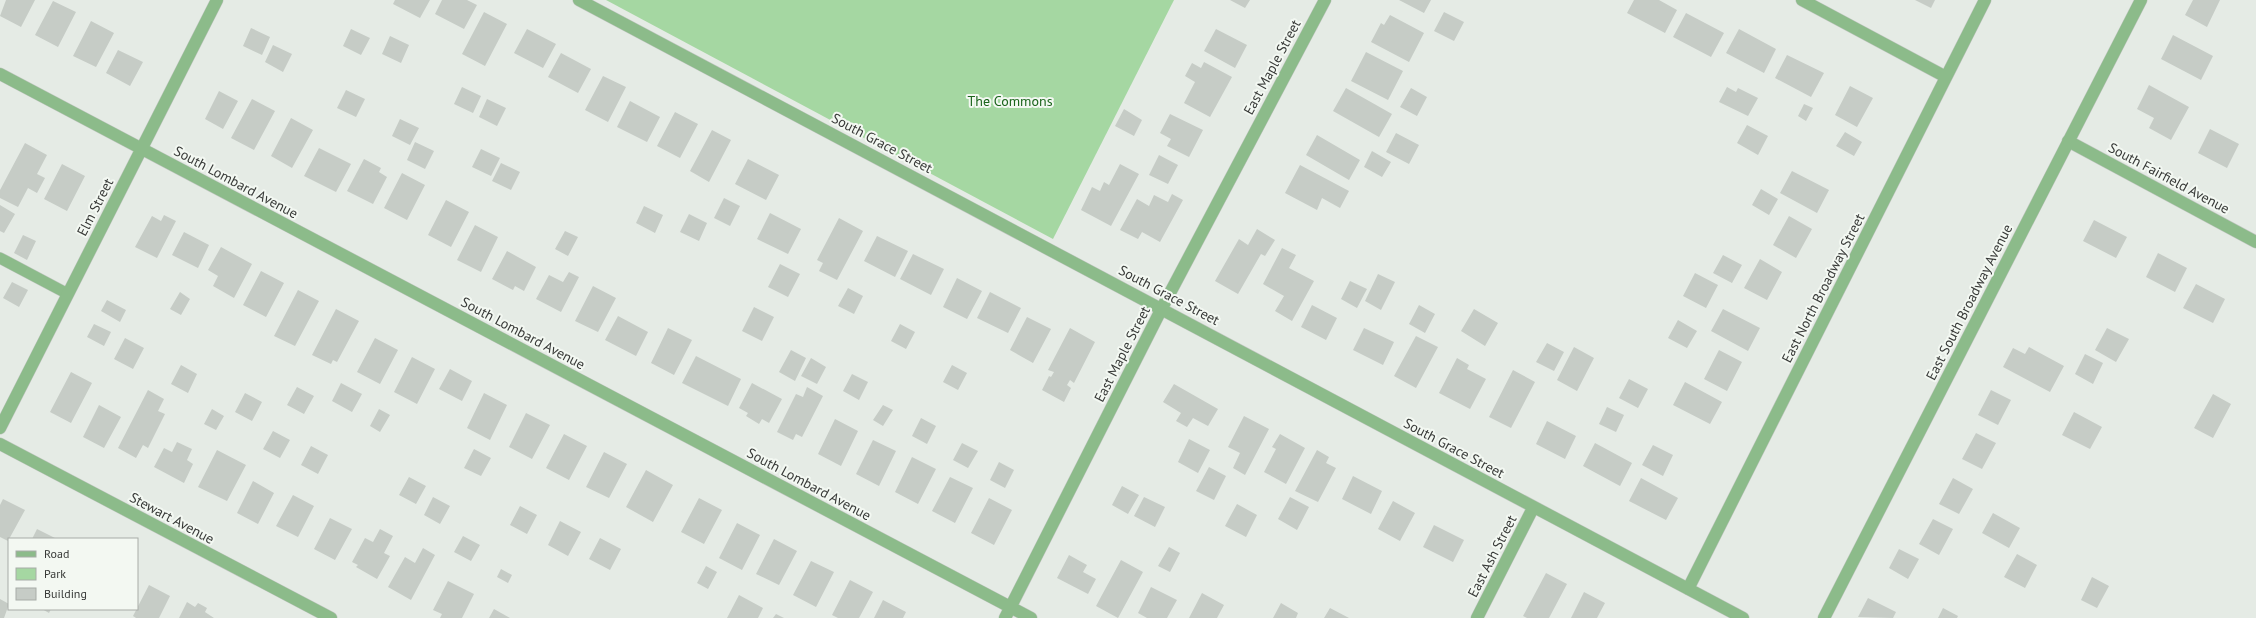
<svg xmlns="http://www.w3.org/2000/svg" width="2256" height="618" viewBox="0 0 2256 618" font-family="'PT Sans',sans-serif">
<rect width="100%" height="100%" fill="#e5ebe5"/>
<path fill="#a5d7a2" d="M606 0H1174L1053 239Z"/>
<path fill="#c6ccc6" d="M6 0H35L21 27 0 16Z
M395 0H430L420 18 393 4Z
M442 0H467L477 5 464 29 435 14Z
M1230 0H1250L1245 8Z
M1399 0H1431L1424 13Z
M1634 0H1659L1677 10 1665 33 1627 13Z
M1915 0H1935L1931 8Z
M2193 0H2220L2207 27 2185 15Z
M53 1 76 12 58 47 35 35Z
M484 12 507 24 485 66 462 54Z
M1444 12 1464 22 1454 41 1434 31Z
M1686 13 1724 33 1711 57 1673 37Z
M1390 15 1424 33 1409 62 1371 42 1381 23 1384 25Z
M91 21 114 33 96 67 73 56Z
M251 28 270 37 262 55 243 46Z
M351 29 370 38 361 55 343 46Z
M527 29 556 44 543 68 514 53Z
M1216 29 1247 45 1235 68 1204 51Z
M1739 29 1776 49 1764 73 1726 53Z
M2173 35 2213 56 2201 80 2161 59Z
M390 36 409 45 401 63 382 54Z
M273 45 292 54 283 72 265 62Z
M118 50 143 62 130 86 106 73Z
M1366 52 1403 71 1388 100 1351 81Z
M561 53 591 69 578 93 548 77Z
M1787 55 1824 73 1811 97 1775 78Z
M1204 62 1232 77 1210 117 1184 103 1195 82 1185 76 1192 63 1201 68Z
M603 76 626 87 608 122 585 110Z
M2149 85 2189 107 2171 140 2149 128 2154 118 2137 109Z
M1850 86 1873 98 1857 127 1835 115Z
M462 87 481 96 473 113 454 104Z
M1727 87 1736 92 1738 88 1758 98 1748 116 1719 102Z
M1346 88 1392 114 1379 137 1333 111Z
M1411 88 1427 97 1417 116 1400 107Z
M346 90 365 99 356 117 337 108Z
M219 91 238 101 223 129 205 119Z
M252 99 275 111 254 150 231 138Z
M487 99 506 108 497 126 479 117Z
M630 101 660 117 647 142 617 127Z
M1804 104 1813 108 1806 121 1798 116Z
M1124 109 1142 120 1134 136 1115 126Z
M675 112 698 124 680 158 657 146Z
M1170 114 1203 130 1189 157 1167 146 1171 139 1160 133Z
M291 118 313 130 292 168 271 156Z
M400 119 419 128 410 145 392 136Z
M1747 125 1768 136 1758 155 1737 143Z
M2210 129 2239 144 2227 168 2198 153Z
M712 130 731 140 709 182 690 171Z
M1845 132 1862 142 1854 156 1836 146Z
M1396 133 1419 145 1409 164 1386 152Z
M1317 135 1360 160 1349 180 1306 155Z
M415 142 434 151 425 169 407 160Z
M25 143 47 155 37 174 45 178 37 193 28 188 18 207 0 198V190Z
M319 148 351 164 336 192 304 176Z
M481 149 500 158 491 176 472 167Z
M1372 151 1391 162 1382 177 1364 167Z
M1159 155 1178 165 1168 184 1149 175Z
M364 159 381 168 379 172 387 177 373 204 347 191Z
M748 159 779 175 766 200 735 184Z
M501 163 520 172 511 190 492 181Z
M62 164 85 176 67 211 44 199Z
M1120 164 1139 174 1111 226 1081 210 1092 187 1100 191 1104 182 1109 185Z
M1300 165 1349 191 1340 208 1322 198 1317 210 1285 193Z
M1792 171 1829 190 1817 213 1780 193Z
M402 173 425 185 407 220 384 208Z
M1761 189 1778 199 1769 215 1752 205Z
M1172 194 1183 200 1160 242 1142 232 1138 239 1120 230 1137 199 1149 206 1154 195 1168 202Z
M724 198 740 206 730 226 714 218Z
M446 200 469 212 451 247 428 235Z
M0 205 15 214 4 233 0 231Z
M644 206 663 215 655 233 636 223Z
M770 213 801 229 788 254 757 239Z
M689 214 707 223 699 241 680 232Z
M164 215 176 221 157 258 135 247 152 216 161 221Z
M1789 216 1812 229 1796 258 1773 245Z
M839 218 863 231 837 280 819 271 823 263 817 260Z
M2094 220 2127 237 2116 258 2083 241Z
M475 225 498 237 481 272 457 260Z
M1257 229 1275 240 1265 256 1261 254 1238 294 1215 281 1239 239 1248 245Z
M565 231 578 237 568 256 555 249Z
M184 232 209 245 198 268 172 255Z
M23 235 36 241 27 260 14 253Z
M877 236 908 251 895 277 864 261Z
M221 247 252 264 234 298 213 286 218 276 208 270Z
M1282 248 1296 255 1289 268 1314 281 1292 321 1275 311 1284 296 1263 284Z
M507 251 536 267 524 291 515 286 513 290 492 279Z
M2158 253 2187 268 2175 292 2146 277Z
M913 254 944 269 931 295 900 279Z
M1723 255 1742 265 1732 283 1713 273Z
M1760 259 1782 272 1767 300 1744 288Z
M780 264 800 274 788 297 768 287Z
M261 271 284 283 266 317 243 305Z
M569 272 579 277 561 312 536 299 549 275 563 282Z
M1695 273 1718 285 1706 308 1683 296Z
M1378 274 1395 282 1381 310 1365 301Z
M957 278 982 291 967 319 943 307Z
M1350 281 1367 289 1357 308 1341 299Z
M12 282 28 290 19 307 3 298Z
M2196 284 2225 299 2213 323 2183 308Z
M593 286 616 298 598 332 575 321Z
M848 288 863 296 854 314 838 306Z
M298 290 319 301 295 346 274 336Z
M180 292 190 299 181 315 170 309Z
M990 292 1021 308 1008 333 977 318Z
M107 300 126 310 120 322 101 311Z
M1312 305 1337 318 1326 340 1301 327Z
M1419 305 1435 314 1425 333 1409 324Z
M754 307 774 317 762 341 742 331Z
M336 309 359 321 337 362 333 360 331 364 312 355Z
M1474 309 1498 323 1485 346 1461 331Z
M1723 309 1760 328 1748 351 1711 331Z
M618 316 648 332 636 356 605 340Z
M1027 317 1051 329 1033 363 1010 350Z
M1678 320 1697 331 1687 348 1668 338Z
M94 324 111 332 104 346 87 337Z
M900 324 915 332 906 349 891 341Z
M668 328 692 340 674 375 651 363Z
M1070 328 1095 342 1074 383 1070 380 1067 385 1071 388 1064 402 1042 390 1049 376 1051 377 1054 372 1048 370Z
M1364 328 1394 342 1383 365 1353 350Z
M2107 328 2129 339 2116 362 2095 350Z
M1416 336 1438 347 1416 388 1394 376Z
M125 338 144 348 133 369 114 359Z
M375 338 398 350 380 384 357 372Z
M1547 343 1564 352 1554 371 1536 362Z
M1574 347 1594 358 1577 391 1557 380Z
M2029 347 2064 366 2050 392 2003 367 2013 348 2025 354Z
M791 350 806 358 795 381 779 372Z
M1719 350 1742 362 1727 391 1704 379Z
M2085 354 2103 363 2093 384 2075 374Z
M696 356 741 379 728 406 682 383Z
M412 357 435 369 417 404 394 392Z
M811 358 826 367 817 384 801 376Z
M1457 358 1469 365 1467 369 1486 379 1470 409 1439 393Z
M181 365 197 374 188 393 171 384Z
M952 365 967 373 958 390 943 382Z
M450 369 472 381 462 401 439 389Z
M1513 370 1535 382 1511 428 1489 417Z
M71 372 92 383 71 423 50 412Z
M852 374 868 382 859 400 843 391Z
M1629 379 1648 389 1638 408 1619 398Z
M1685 382 1722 402 1710 424 1673 405Z
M341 383 362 394 352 412 332 401Z
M752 383 782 399 769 423 762 419 759 424 746 416 748 413 739 408Z
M1174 384 1218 409 1208 426 1193 418 1187 427 1176 421 1181 413 1163 402Z
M297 387 314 396 304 414 287 405Z
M807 387 823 396 802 437 796 434 793 440 777 432 796 394 803 397Z
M148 390 164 399 158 411 165 414 148 448 143 445 136 458 118 448Z
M1991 390 2011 400 1998 425 1978 415Z
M245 393 262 402 252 421 235 412Z
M484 393 507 405 490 440 467 428Z
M2213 394 2231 404 2213 438 2194 428Z
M99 405 121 417 104 448 83 437Z
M883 405 893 410 883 426 873 420Z
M1607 407 1624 415 1616 432 1599 424Z
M212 409 224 416 216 430 204 424Z
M379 409 390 415 380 432 370 426Z
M2074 412 2102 427 2090 449 2062 435Z
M526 413 550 425 532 459 509 447Z
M1244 416 1269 429 1245 475 1233 468 1240 453 1228 447Z
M921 418 936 426 927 444 912 436Z
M835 419 858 431 841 466 818 454Z
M1547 421 1576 436 1565 459 1536 444Z
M273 431 290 440 280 458 263 449Z
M1976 433 1996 443 1982 469 1962 459Z
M564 434 587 446 569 480 546 468Z
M1280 434 1305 448 1286 484 1264 472 1276 449 1272 447Z
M1189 439 1210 450 1198 473 1178 462Z
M873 440 896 451 879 486 856 474Z
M177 442 192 449 187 460 193 464 184 483 154 467 164 448 172 452Z
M962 443 978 451 968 468 953 460Z
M1595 443 1632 463 1620 486 1583 466Z
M1653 445 1673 455 1663 476 1642 465Z
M311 446 328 455 318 474 301 465Z
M474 449 491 458 481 476 464 468Z
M217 450 246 465 227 501 198 487Z
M1317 450 1329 457 1326 463 1336 468 1318 502 1295 491Z
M604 452 627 464 609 498 586 487Z
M912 457 936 469 918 504 895 492Z
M999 462 1014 470 1005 488 990 480Z
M1209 467 1226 476 1214 500 1196 491Z
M646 470 673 485 653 522 626 507Z
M1353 476 1382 491 1371 514 1342 499Z
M409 477 426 486 416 504 399 495Z
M950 477 973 488 955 523 932 511Z
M1641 478 1678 498 1666 520 1629 501Z
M1953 478 1973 489 1959 514 1939 504Z
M253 481 274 493 258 524 237 513Z
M1122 486 1139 495 1128 514 1112 505Z
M293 495 314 506 298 537 276 526Z
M433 497 450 506 440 524 424 515Z
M1144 497 1165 507 1155 527 1134 516Z
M1290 497 1309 507 1297 530 1278 519Z
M699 498 722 510 704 544 681 532Z
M989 498 1012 510 994 545 971 533Z
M3 499 25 510 8 541 0 537V505Z
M1393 501 1415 513 1400 541 1378 529Z
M1237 504 1257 515 1246 537 1225 526Z
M520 506 537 515 527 534 510 525Z
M1993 513 2020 528 2009 548 1982 533Z
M330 518 352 529 335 560 314 549Z
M1933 519 1953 529 1939 555 1919 544Z
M560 521 581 532 568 556 548 545Z
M737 523 760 535 742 570 719 558Z
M1434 525 1464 540 1453 562 1423 547Z
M37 529 57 539H32Z
M380 529 393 536 384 553 390 556 377 579 356 567 358 565 352 562 365 538 373 542Z
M463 536 480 545 471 561 454 552Z
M600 538 621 549 610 570 589 559Z
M774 539 797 551 779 585 756 574Z
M1169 547 1180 553 1170 572 1158 566Z
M423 548 435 555 411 600 388 587 405 557 415 563Z
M1899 549 1919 559 1908 579 1889 568Z
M2017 554 2037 565 2025 588 2004 577Z
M1069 555 1087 565 1083 572 1096 579 1088 594 1057 578Z
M1121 560 1143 572 1118 618 1096 606Z
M811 561 834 572 816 607 793 595Z
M706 566 717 572 708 589 697 583Z
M501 569 512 575 508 583 497 577Z
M1546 573 1567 584 1549 618H1527L1523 616Z
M2092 577 2109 586 2097 608 2081 600Z
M850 580 873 592 859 618H838L832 615Z
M448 581 474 594 462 618H440L442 614 433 610Z
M149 585 170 596 159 618H136L133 616Z
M1151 587 1177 600 1167 618H1147L1138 613Z
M1584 592 1605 603 1597 618H1571Z
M1202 593 1224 605 1217 618H1189Z
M739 595 763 608 758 618H727Z
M1868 598 1896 612 1893 618 1858 617Z
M0 599 9 604 4 618H0Z
M883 600 906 612 903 618H874Z
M187 602 195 607 198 603 207 608 205 612 214 618H179Z
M1281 603 1298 613 1296 618H1273Z
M1330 608 1349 618H1324Z
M1943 608 1958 616 1957 618H1938Z
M42 609H51L49 613Z
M494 609 510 618H489Z
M776 614 784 618H773Z"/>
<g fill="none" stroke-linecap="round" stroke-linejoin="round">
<defs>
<path id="lane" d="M0 258 68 294"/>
<path id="street" d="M579 0 1743 618
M1802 0 1946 77
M0 74 1031 618
M2068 141 2256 242
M0 428 217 0
M0 444 331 618
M1688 589 1985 0
M1005 618 1162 308 1325 0
M1477 618 1533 508
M1824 618 2141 0"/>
</defs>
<use href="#lane" stroke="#c2c7c2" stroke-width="12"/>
<use href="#street" stroke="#c2c7c2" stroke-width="13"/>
<use href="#lane" stroke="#8cbb8a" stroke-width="11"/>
<use href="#street" stroke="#8cbb8a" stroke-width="12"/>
</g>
<g text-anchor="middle" stroke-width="4" stroke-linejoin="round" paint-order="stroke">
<g font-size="14" fill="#373937" stroke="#f3f8f2">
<text transform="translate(1272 67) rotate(-62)" y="5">East Maple Street</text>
<text transform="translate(882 143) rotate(28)" y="5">South Grace Street</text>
<text transform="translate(2169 178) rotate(28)" y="5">South Fairfield Avenue</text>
<text transform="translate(236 182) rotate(28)" y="5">South Lombard Avenue</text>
<text transform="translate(95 207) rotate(-63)" y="5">Elm Street</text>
<text transform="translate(1823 288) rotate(-63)" y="5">East North Broadway Street</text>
<text transform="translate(1169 295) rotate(28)" y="5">South Grace Street</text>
<text transform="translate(1969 302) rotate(-63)" y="5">East South Broadway Avenue</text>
<text transform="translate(523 333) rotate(28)" y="5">South Lombard Avenue</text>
<text transform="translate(1122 354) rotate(-63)" y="5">East Maple Street</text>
<text transform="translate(1454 448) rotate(28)" y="5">South Grace Street</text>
<text transform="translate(809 484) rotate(28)" y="5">South Lombard Avenue</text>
<text transform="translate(172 518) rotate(28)" y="5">Stewart Avenue</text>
<text transform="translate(1492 556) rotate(-63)" y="5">East Ash Street</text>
</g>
<g font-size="14" fill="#1b651c" stroke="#f3f8f2">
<text x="1010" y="106">The Commons</text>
</g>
</g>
<rect x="8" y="538" width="130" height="72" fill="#f3f8f2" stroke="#a8aca7"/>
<rect x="16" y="551" width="20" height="6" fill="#8cbb8a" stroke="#a8aca7"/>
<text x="44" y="558" font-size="12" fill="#373937">Road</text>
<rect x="16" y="568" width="20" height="12" fill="#a5d7a2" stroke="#a8aca7"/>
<text x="44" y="578" font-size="12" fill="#373937">Park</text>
<rect x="16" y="588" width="20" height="12" fill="#c6ccc6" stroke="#a8aca7"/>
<text x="44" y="598" font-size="12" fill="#373937">Building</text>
</svg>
